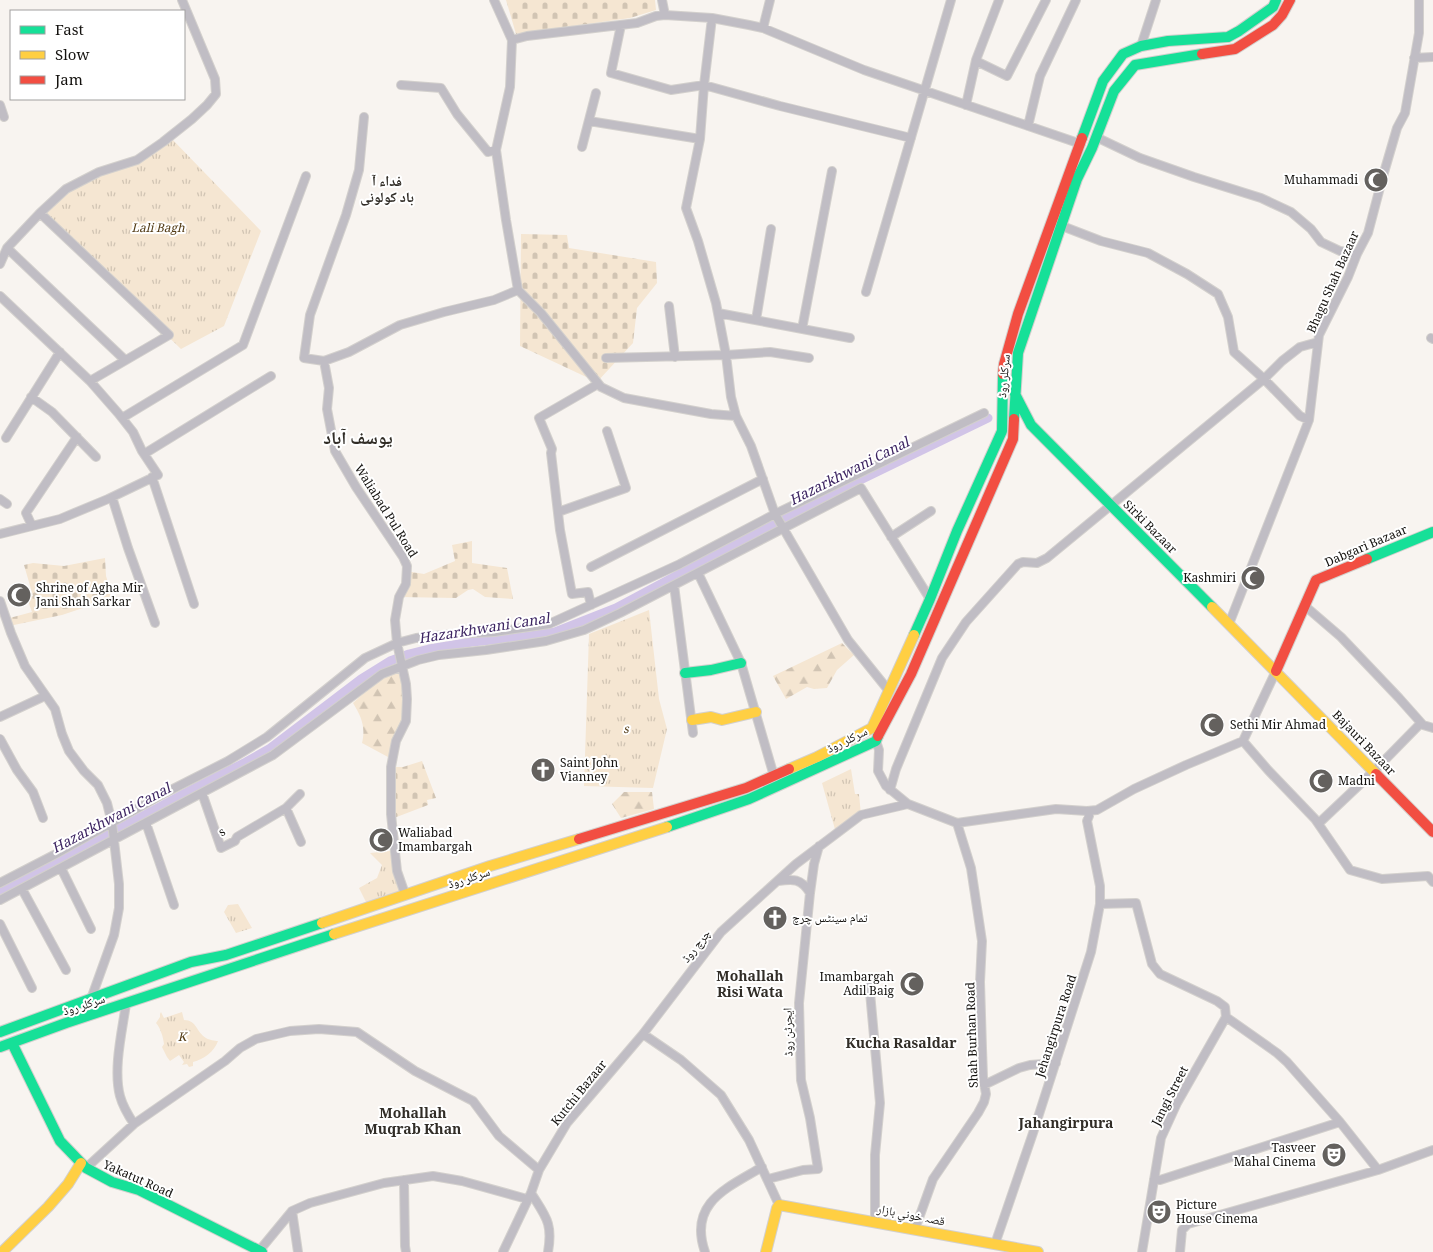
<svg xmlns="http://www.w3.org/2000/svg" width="1433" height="1252" viewBox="0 0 1433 1252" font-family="Georgia,'Noto Naskh Arabic',serif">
<defs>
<pattern id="forest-firs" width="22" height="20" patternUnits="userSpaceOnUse" patternTransform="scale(1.25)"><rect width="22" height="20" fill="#f5e6d2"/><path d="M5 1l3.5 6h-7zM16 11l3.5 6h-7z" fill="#d1c4b3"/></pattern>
<pattern id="cemetery-stones" width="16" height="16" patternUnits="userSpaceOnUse" patternTransform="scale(1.25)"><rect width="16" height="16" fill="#f5e6d2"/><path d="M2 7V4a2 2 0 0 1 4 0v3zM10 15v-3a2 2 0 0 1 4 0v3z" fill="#d1c4b3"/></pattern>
<pattern id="park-tufts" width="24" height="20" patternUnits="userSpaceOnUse" patternTransform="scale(1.25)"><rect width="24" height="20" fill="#f5e6d2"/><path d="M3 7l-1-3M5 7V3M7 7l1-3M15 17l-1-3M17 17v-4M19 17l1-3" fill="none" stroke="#d1c4b3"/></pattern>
</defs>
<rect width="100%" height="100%" fill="#f8f4f0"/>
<path fill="url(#forest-firs)" d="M842 643 854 655 837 670 827 688 814 689 807 687 786 699 773 676Z
M400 672 403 683 404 699 403 720 393 741 388 757 362 743C366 727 361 716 353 703L378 680Z
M624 792H652L654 809 621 818 612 804Z"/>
<path fill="url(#cemetery-stones)" d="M506 0H655L656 10 630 18 516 34Z
M521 234 567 235 569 248 656 262 657 283 637 308 633 343 597 382 520 346Z
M472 541V563L507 568 513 599 485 597 473 589 468 590 456 598 399 597 406 571 424 574 455 561 452 545Z
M105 558 106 576 113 598 62 615 9 626 6 619 32 612 27 598 33 596 24 565 33 563 64 566Z
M422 761 436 798 427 800 428 805 394 818 392 805 395 767H403Z"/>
<path fill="url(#park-tufts)" d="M170 137 261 231 224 326 181 349 40 213 66 189 137 160Z
M649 610 659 699 667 729 653 788 584 786 589 634Z
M851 769 855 794H859L861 815 836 833 822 783Z
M390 851 394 872 400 893 367 904 359 888 377 878 382 865 370 853Z
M238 904 252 928 236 933 224 912 228 905Z
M161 1012 164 1018 182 1012 184 1020C197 1020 196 1032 206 1038 209 1040 215 1041 218 1041 214 1052 204 1059 193 1062V1066L189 1067 187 1064 182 1065 184 1062 179 1055 170 1061 167 1057 162 1047 164 1044C163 1037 161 1029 156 1023L160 1017V1014Z"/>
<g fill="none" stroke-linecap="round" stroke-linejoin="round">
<path stroke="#d1c4e7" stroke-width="9" d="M0 893 191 790 246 762 269 749 361 679 390 661 409 654 429 649 472 642 523 637 555 632 616 608 756 533 852 484 988 418"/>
<defs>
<path id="street" d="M494 0 512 40 510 87 496 150 506 220 518 290 541 313 601 387 624 398 711 414 736 416
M662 0 665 15
M712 18 704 85 700 139 686 208 698 241 716 303 726 355 731 397 736 416 751 446 775 514 848 640 889 691
M621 25 611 73 671 90 704 85 780 106 911 138
M763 28 770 0
M512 40 527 36 637 23 656 16 665 15 712 18 749 25 763 28 864 70 1081 144
M1141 46 1156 0
M1414 58 1433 57
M976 61 1007 76 1046 0
M401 85 441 88 457 114 488 152 496 150
M0 105 4 117
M966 105 976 60 999 0
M589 121 700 139
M1028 126 1040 76 1076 0
M1096 137 1140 158 1194 177 1261 198 1291 212 1311 229 1321 242 1340 251 1357 254
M582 147 596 93
M40 213 169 335 90 381
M1062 226 1101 241 1148 253 1187 274 1218 294 1228 317 1234 352 1264 379 1300 416 1309 420
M7 248 125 360
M0 264 7 248 40 213 66 189 99 172 137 160 163 142 192 119 207 105 216 94 215 79 182 0
M866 292 951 0
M0 296 90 381 118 413 133 432 142 451 158 475 108 499 60 519 0 534
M669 306 675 357
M718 313 850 338
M756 320 771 229
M802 329 832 171
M1431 338 1433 339
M606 358 726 355 770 352 809 358
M324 361 304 358 310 315 346 215 359 170 364 117
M31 397 52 412 96 457
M122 418 243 345 306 176
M6 438 60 352
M144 454 271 376
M152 477 194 604
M112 497 128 548 155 623
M0 499 7 504
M558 512 626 488 607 431
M32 526 26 513 77 437
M891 537 931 511
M591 567 763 479
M698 573 741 663 774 776
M674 585 693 733
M0 601 11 633 25 666 55 709 62 734 69 751 84 771 98 785 107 803 112 823 119 884V908L114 935 91 999
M591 605 588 592 572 594 560 530 551 453 552 449 539 418 598 384
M1305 606 1341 637 1399 698 1423 725 1433 728
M1229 624 1309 420 1319 335 1348 277 1357 254 1368 233 1383 176 1397 128 1405 113 1419 33V0
M0 717 45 696
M0 739 17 770 33 792 43 818
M876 741 879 750 878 771 886 786 908 804 957 823 1056 809 1087 811 1097 810 1134 789 1186 765 1243 741 1276 671
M1243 741 1268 770 1315 819 1350 870 1382 879 1428 876 1433 882
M890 790 896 769 942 658 966 622 1018 564 1023 562 1037 563 1047 558 1264 379 1282 361 1300 347 1318 342
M202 793 221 848 235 841 237 837 286 808 300 794
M286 808 301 842
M146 823 174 905
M1319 823 1374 771 1421 723
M61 868 91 929
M778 881C793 879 801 878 810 893
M0 883 54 855 165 793 228 761 267 737 365 658 397 643 416 638 454 634 494 632 549 624 680 564 775 514 984 413
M22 889 66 970
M405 894 397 871 391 814V767L396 741 406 721 407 699 406 684 397 643 395 620 399 597 406 584 407 566 403 557 356 487 335 451 327 409 329 388 324 361 349 352 400 325 444 312 494 300 518 290
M0 900 273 755 382 674 418 660 439 655 486 650 546 641 584 630 620 613 861 488 930 599
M1100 904 1136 903 1152 964 1160 974 1217 1001 1225 1007 1226 1017
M0 924 32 988
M869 981 880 1103 875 1155V1222
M126 1004C122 1032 113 1069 120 1096 123 1107 128 1115 134 1124
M1226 1017 1277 1053 1287 1062 1340 1122 1378 1170
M643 1034 681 1060 721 1095 749 1140 779 1205
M984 1085 1019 1068 1030 1065 1056 1063
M86 1168 134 1124 225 1061 240 1048 256 1039 290 1031 319 1029 357 1032 415 1071 473 1101 499 1136 539 1170
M768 1179 803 1170 818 1169 810 1118 801 1080 799 1003 810 893 814 864 819 846
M1154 1179 1160 1180 1340 1122
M404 1180 405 1246 406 1252
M531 1193C546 1217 553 1223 548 1252
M292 1211 298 1252
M915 1229 933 1179 978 1113 984 1102 986 1094 983 1077 982 1048 980 982 982 941 971 868 957 823
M995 1244 1033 1133 1091 952 1100 904V886L1087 821 1089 816 1087 811
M259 1251 292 1211 310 1203 384 1183 433 1176 462 1181 527 1199
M503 1252 531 1193 539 1170 567 1123 643 1034 721 932 796 864 861 815 908 804
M705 1252C688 1203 727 1188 762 1167
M1142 1252 1161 1138 1177 1103 1226 1017
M1180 1252 1182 1230 1188 1224 1378 1170 1433 1150"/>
<path id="fast" d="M1082 138 1103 81 1123 54 1141 46 1168 41 1228 37 1239 31 1273 7 1276 0
M1015 394 1031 425 1212 607
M1014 419 1018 353 1077 179 1092 148 1114 91 1135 65 1202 54
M1367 559 1433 532
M914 635 930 599 957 531 1002 431 1003 374
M685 673 711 670 741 663
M667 827 749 799 876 741 878 736
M0 1032 191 962 226 955 322 923
M12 1043 60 1141 86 1168 112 1182 139 1190 262 1252
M0 1047 66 1023 334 934"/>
<path id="slow" d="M1212 607 1376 774
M692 720 711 717 722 720 756 712
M789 769 817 757 872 728 914 635
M322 923 490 866 579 839
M334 934 667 827
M2 1252 48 1207 68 1184 81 1163
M766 1252 777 1208 779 1205 1038 1252"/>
<path id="jam" d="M1202 54 1235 49 1273 25 1282 15 1290 0
M1003 374 1004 364 1018 314 1082 138
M1276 671 1316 580 1367 559
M878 736 911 674 1013 439 1014 419
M1376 774 1433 832
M579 839 746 788 789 769"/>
</defs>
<use href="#street" stroke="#d3d0cd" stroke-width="10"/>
<use href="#fast" stroke="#d3d0cd" stroke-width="12"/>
<use href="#slow" stroke="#d3d0cd" stroke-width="12"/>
<use href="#jam" stroke="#d3d0cd" stroke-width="12"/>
<use href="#street" stroke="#c0bdc4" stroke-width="8"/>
<use href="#fast" stroke="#16e098" stroke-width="10"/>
<use href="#slow" stroke="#ffcf43" stroke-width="10"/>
<use href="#jam" stroke="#f24e42" stroke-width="10"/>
</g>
<defs>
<symbol id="mosque-disc" viewBox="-11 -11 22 22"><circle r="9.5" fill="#64615e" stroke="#fff"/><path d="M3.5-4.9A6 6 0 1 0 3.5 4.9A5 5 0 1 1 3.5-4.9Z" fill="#fff"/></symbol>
<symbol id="church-disc" viewBox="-11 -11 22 22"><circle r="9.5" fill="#64615e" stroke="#fff"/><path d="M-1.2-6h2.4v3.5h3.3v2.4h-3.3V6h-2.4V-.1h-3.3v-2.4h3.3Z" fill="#fff"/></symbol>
<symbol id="theatre-disc" viewBox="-11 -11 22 22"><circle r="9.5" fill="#64615e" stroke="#fff"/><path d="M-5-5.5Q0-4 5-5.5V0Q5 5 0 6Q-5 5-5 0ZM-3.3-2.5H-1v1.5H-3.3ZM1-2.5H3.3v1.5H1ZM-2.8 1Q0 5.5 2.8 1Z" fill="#fff"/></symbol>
</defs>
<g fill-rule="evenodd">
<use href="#mosque-disc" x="1362" y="166" width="28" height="28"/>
<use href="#mosque-disc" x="1239" y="564" width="28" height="28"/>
<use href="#mosque-disc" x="5" y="581" width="28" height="28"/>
<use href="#mosque-disc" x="1198" y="711" width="28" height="28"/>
<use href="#church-disc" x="529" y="756" width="28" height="28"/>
<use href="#mosque-disc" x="1307" y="767" width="28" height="28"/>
<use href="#mosque-disc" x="367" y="826" width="28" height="28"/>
<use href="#church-disc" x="761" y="904" width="28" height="28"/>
<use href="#mosque-disc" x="898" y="970" width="28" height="28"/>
<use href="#theatre-disc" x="1320" y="1141" width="28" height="28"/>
<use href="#theatre-disc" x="1145" y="1198" width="28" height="28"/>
</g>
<g text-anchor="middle" stroke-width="4" stroke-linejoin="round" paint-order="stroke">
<g font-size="12" fill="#14120f" stroke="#fff" text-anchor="start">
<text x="1358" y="184" text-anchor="end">Muhammadi</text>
<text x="1236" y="582" text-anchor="end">Kashmiri</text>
<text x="36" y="592">Shrine of Agha Mir<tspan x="36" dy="14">Jani Shah Sarkar</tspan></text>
<text x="1230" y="729">Sethi Mir Ahmad</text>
<text x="560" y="767">Saint John<tspan x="560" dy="14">Vianney</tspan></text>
<text x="1338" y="785">Madni</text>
<text x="398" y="837">Waliabad<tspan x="398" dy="14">Imambargah</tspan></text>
<text x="792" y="922">تمام سینٹس چرچ</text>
<text x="894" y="981" text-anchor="end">Imambargah<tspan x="894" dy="14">Adil Baig</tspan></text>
<text x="1316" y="1152" text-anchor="end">Tasveer<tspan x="1316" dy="14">Mahal Cinema</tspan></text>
<text x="1176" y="1209">Picture<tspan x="1176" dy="14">House Cinema</tspan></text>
</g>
<g font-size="12" font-style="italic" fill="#543d17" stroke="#fff">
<text x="158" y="232">Lali Bagh</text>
<text x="626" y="733">s</text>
<text x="182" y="1041">K</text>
</g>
<g font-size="12" fill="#14120f" stroke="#fff">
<text transform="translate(1333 282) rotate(-66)" y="4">Bhagu Shah Bazaar</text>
<text transform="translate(1004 376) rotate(-85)" y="4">سرکلر روڈ</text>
<text transform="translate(386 511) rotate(58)" y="4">Waliabad Pul Road</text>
<text transform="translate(1150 527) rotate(45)" y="4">Sirki Bazaar</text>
<text transform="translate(1366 546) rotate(-23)" y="4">Dabgari Bazaar</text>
<text transform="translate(847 740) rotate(-26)" y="4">سرکلر روڈ</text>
<text transform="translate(1364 743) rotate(46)" y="4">Bajauri Bazaar</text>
<text transform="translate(222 832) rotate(-32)" y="4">s</text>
<text transform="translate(469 878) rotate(-18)" y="4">سرکلر روڈ</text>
<text transform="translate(696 946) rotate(-52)" y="4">چرچ روڈ</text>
<text transform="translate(84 1005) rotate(-18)" y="4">سرکلر روڈ</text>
<text transform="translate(1056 1026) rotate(-72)" y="4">Jehangirpura Road</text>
<text transform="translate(788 1032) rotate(-91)" y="4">ایجرٹن روڈ</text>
<text transform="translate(972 1035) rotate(-92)" y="4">Shah Burhan Road</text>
<text transform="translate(579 1093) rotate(-51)" y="4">Kutchi Bazaar</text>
<text transform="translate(1170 1096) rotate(-63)" y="4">Jangi Street</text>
<text transform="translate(138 1179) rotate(24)" y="4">Yakatut Road</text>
<text transform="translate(911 1215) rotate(11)" y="4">قصہ خوني بازار</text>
</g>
<g font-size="14" font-weight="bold" fill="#312d27" stroke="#fff">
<text x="387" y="186">فداء آ<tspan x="387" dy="16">باد کولونی</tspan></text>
<text x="750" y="981">Mohallah<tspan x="750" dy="16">Risi Wata</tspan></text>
<text x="901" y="1048">Kucha Rasaldar</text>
<text x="413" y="1118">Mohallah<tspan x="413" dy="16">Muqrab Khan</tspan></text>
<text x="1066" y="1128">Jahangirpura</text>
</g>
<g font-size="14" font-style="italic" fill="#3d2562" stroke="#fff">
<text transform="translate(849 471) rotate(-27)" y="5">Hazarkhwani Canal</text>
<text transform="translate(484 628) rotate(-9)" y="5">Hazarkhwani Canal</text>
<text transform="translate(111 818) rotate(-28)" y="5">Hazarkhwani Canal</text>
</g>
<g font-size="18" font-weight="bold" fill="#312d27" stroke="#fff">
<text x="358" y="444">یوسف آباد</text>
</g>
</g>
<rect x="10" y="10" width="175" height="90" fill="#ffffff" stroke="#a1a09f"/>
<rect x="20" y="26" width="25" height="8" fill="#16e098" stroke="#a1a09f"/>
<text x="55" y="35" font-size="15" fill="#14120f">Fast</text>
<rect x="20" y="51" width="25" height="8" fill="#ffcf43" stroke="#a1a09f"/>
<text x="55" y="60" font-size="15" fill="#14120f">Slow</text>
<rect x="20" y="76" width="25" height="8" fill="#f24e42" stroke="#a1a09f"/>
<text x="55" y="85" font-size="15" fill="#14120f">Jam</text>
</svg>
